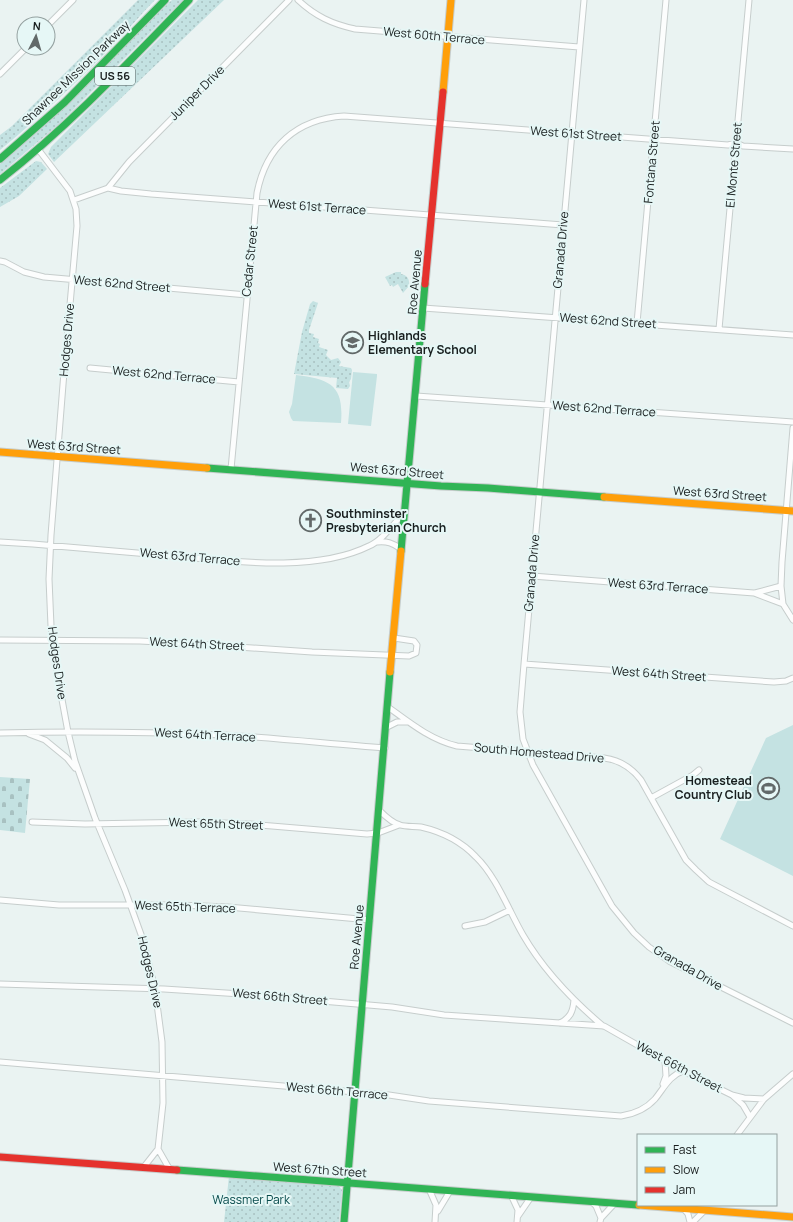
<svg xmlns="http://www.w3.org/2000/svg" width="793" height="1222" viewBox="0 0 793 1222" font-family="Manrope,sans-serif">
<defs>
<pattern id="grass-dots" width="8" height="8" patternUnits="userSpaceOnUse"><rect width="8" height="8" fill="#c4e2e2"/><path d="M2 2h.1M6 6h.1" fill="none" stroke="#a8c1c1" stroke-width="1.8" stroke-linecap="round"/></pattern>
<pattern id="cemetery-stones" width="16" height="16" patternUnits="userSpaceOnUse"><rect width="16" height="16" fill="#c4e2e2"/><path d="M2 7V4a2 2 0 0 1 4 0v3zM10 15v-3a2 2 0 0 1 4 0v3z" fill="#a8c1c1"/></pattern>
</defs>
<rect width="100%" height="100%" fill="#eaf3f2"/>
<path fill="url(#grass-dots)" d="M138 0H155C143 12 133 24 122 36 83 76 43 115 0 150V135L12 126Z
M172 0H183L59 124 0 174V164L17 150Z
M198 0H224L54 162 48 154 51 147Z
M36 161 41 162 47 169 19 196 0 207V188Z
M396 272H401V274C407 275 410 279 409 286L403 293 398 284 393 287 392 285 390 286 385 277Z
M313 301 318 303 309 330V333L314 334 313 337 319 339 318 343 320 344 319 347 328 350 326 355 331 360 338 358 341 362 339 366 351 368 352 370 351 379 349 382 350 386 348 389 336 388 337 378 294 374 302 332 310 304Z
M229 1176 338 1185 342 1190 339 1222H224Z"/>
<path fill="url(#cemetery-stones)" d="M0 777 30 779 25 833 0 830Z"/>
<path fill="#c4e2e2" d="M353 372 377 374V376L371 426 348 424Z
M296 375C331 379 344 386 341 423L293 421 291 418 289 412 292 404Z
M793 725V876L720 839 766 738Z"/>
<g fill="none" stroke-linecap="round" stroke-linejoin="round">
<defs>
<path id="street" d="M298 0C315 16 332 24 355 29L579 47
M584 0 524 664 520 712 523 739 533 765 612 906 634 933 649 947 669 961 793 1023
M48 25 73 0
M0 74 26 48
M38 149 70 191 76 209 77 226 64 372 51 535 49 579 51 626 58 678 68 732 75 761 95 818 125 890 143 940 155 989 162 1042 163 1103 158 1149 143 1168
M108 188 129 162 289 0
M74 200 108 188 121 191 151 194 563 225
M0 261 5 262 24 272 44 277 247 295
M423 308 793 335
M637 323 666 0
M719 329 749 0
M90 368 239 382
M416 396 793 422
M793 428 782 562 781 586 783 604 793 620
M231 469 257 193C266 147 296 119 344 116L728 145 736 143 743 146 793 149
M0 542 33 544C79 548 125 552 172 556 230 561 315 573 369 546 383 540 393 524 404 513
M377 542C387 541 393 543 401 549
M532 576 754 593 783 604
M755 593 781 586
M0 640 140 641 196 644 312 652 409 656 416 653 417 645 414 641 394 638
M524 664 774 682 786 681 793 678
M388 707C410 723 431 740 457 746L604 758C620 760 631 767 641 780L686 860 696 870 709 882 793 926
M387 727 397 722H408
M0 733C75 731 150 732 224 735 278 738 331 744 385 748
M29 734 45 740 67 758 75 768
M651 798 693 775 699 770
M380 811C385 816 392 823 400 825 406 827 414 826 421 827 443 832 461 841 476 857 496 876 509 911 523 935 544 971 571 999 603 1026
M32 822 85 824 199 822 249 824 367 834 378 833 399 825
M0 900 59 905H178L228 907 370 920
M465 926 485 922 510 910
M0 984 164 989 241 994 392 1007 444 1015 604 1026 683 1071 732 1095 744 1098 764 1099
M560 1023C570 1018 573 1012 574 1000
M0 1062 355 1092 389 1095 429 1101 621 1116C634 1114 646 1109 655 1099 664 1088 669 1076 683 1071
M663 1084 666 1076 665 1061
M733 1096 743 1105 750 1117
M737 1135 764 1099 793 1074
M158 1149 170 1170
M429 1189 436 1205 435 1222
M511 1195 518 1210 517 1222
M592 1202 596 1206 601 1218
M683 1208 688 1214 690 1222
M438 1211 450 1191
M518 1216 531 1197
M600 1222 601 1218 615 1203
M693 1222 705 1210"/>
<path id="fast" d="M0 159 65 102 165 0
M0 180C69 126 128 63 189 0
M207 468 441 486 488 488 604 497
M401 551 425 284
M177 1170 638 1205
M344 1222 390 672"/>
<path id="slow" d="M443 92 451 0
M0 452 207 468
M604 497 793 511
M390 672 401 551
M639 1205 793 1217"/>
<path id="jam" d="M425 284 443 92
M0 1157 177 1170"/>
</defs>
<use href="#street" stroke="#c6cdcc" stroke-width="7"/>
<use href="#fast" stroke="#c6cdcc" stroke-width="9"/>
<use href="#slow" stroke="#c6cdcc" stroke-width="9"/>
<use href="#jam" stroke="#c6cdcc" stroke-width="9"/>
<use href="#street" stroke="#fcfdfd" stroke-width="5"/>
<use href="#fast" stroke="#30b455" stroke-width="7"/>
<use href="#slow" stroke="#ff9f0a" stroke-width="7"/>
<use href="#jam" stroke="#e5322d" stroke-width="7"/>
</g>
<defs>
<symbol id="school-ring" viewBox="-11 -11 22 22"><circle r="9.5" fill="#e6f7f6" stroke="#626969" stroke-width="1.5"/><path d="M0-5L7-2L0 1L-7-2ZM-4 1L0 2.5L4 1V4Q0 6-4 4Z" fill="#626969"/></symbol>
<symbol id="church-ring" viewBox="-11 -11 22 22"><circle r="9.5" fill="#e6f7f6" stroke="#626969" stroke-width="1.5"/><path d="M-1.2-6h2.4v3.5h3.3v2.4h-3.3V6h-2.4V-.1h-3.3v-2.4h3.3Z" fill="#626969"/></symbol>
<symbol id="stadium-ring" viewBox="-11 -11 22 22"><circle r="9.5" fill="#e6f7f6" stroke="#626969" stroke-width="1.5"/><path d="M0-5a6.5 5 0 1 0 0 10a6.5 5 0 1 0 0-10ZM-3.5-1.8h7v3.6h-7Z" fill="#626969"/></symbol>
</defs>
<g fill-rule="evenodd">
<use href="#school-ring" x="340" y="330" width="25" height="25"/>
<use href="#church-ring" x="298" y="508" width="25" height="25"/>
<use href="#stadium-ring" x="756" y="776" width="25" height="25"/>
</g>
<g text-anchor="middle" stroke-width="4" stroke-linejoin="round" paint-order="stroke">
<rect fill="#e6f7f6" stroke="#566060" stroke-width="1" x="95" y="67" width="40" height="18" rx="3"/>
<g font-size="11" font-weight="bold" fill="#191f1f">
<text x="115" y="80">US 56</text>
</g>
<g font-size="12" fill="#191f1f" stroke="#e6f7f6">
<text transform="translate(434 36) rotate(5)" y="4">West 60th Terrace</text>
<text transform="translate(76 73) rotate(-44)" y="4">Shawnee Mission Parkway</text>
<text transform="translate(197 93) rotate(-45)" y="4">Juniper Drive</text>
<text transform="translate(576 134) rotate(4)" y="4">West 61st Street</text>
<text transform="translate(652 162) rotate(-85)" y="4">Fontana Street</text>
<text transform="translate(734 165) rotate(-85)" y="4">El Monte Street</text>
<text transform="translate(317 207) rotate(4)" y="4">West 61st Terrace</text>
<text transform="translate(561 250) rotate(-85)" y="4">Granada Drive</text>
<text transform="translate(250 261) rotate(-84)" y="4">Cedar Street</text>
<text transform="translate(415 282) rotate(-85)" y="4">Roe Avenue</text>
<text transform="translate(122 284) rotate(5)" y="4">West 62nd Street</text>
<text transform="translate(608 321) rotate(4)" y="4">West 62nd Street</text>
<text transform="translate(67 340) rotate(-85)" y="4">Hodges Drive</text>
<text transform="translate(164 375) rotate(5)" y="4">West 62nd Terrace</text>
<text transform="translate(604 409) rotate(4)" y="4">West 62nd Terrace</text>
<text transform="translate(74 447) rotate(4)" y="4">West 63rd Street</text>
<text transform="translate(397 471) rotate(5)" y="4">West 63rd Street</text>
<text transform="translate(720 494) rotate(4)" y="4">West 63rd Street</text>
<text transform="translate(190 557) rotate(5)" y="4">West 63rd Terrace</text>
<text transform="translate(532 573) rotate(-85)" y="4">Granada Drive</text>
<text transform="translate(658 586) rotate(4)" y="4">West 63rd Terrace</text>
<text transform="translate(197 644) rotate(3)" y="4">West 64th Street</text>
<text transform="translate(57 663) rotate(82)" y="4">Hodges Drive</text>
<text transform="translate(659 674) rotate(4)" y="4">West 64th Street</text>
<text transform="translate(205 735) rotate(3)" y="4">West 64th Terrace</text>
<text transform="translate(539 753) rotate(5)" y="4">South Homestead Drive</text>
<text transform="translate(216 824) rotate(2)" y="4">West 65th Street</text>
<text transform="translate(185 907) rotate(2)" y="4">West 65th Terrace</text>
<text transform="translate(357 937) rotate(-85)" y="4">Roe Avenue</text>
<text transform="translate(688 968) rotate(30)" y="4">Granada Drive</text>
<text transform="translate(150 972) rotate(77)" y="4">Hodges Drive</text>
<text transform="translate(280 997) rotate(5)" y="4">West 66th Street</text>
<text transform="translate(679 1067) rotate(28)" y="4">West 66th Street</text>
<text transform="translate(337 1091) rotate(5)" y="4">West 66th Terrace</text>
<text transform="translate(320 1170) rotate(4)" y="4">West 67th Street</text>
</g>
<g font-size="12" font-weight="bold" fill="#191f1f" stroke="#e6f7f6" text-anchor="start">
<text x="368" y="340">Highlands<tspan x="368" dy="14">Elementary School</tspan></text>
<text x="326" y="518">Southminster<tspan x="326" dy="14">Presbyterian Church</tspan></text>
<text x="752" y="785" text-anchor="end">Homestead<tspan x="752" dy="14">Country Club</tspan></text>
</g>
<g font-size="12" fill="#084b4c" stroke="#e6f7f6">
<text x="251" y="1204">Wassmer Park</text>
</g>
</g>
<rect x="637" y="1134" width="140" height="72" fill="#e6f7f6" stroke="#94a1a0"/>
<rect x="645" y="1147" width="20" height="6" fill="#30b455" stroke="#94a1a0"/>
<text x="673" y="1154" font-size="12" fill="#191f1f">Fast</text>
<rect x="645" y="1167" width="20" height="6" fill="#ff9f0a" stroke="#94a1a0"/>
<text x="673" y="1174" font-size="12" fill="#191f1f">Slow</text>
<rect x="645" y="1187" width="20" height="6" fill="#e5322d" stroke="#94a1a0"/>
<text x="673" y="1194" font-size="12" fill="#191f1f">Jam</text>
<g transform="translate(36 36) rotate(5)"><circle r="19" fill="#e6f7f6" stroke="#94a1a0"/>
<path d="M0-3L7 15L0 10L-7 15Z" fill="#626969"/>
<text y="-6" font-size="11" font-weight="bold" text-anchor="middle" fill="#191f1f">N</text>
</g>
</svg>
